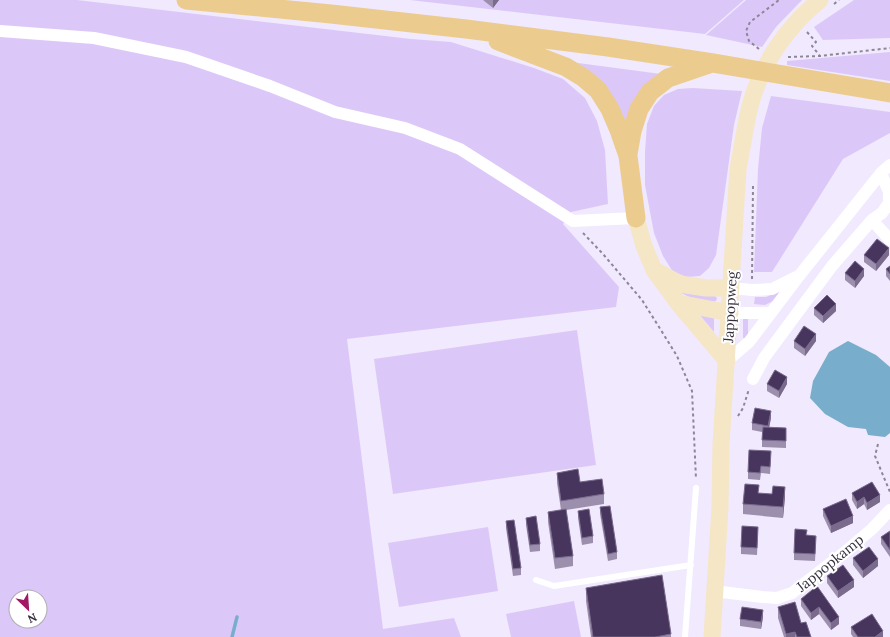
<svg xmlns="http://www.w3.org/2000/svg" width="890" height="637" viewBox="0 0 890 637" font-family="Lora,serif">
<rect width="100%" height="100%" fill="#f1e9fd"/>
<path fill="#dcc8f8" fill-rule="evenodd" d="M0 0H77L411 39 451 42 534 68 563 79 585 98 597 121 605 150 608 204 571 212 563 224 619 287 616 307 347 339 383 629 454 618 461 637H0ZM16 597H40V621H16Z
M410 0H744L705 34Z
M746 0H802L776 27 762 47 706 35Z
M854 0H890V38L823 40 814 27Z
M890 52V81L787 65V61Z
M578 63 661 74 626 127 578 65Z
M693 88 742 91 734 125 716 255 709 268 700 276 687 277 673 272 663 256 654 233 645 185V152L647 124 654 106 664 95 678 89Z
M771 96 890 112V133L843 159 772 272H754L758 169 762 128Z
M782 290 777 299 765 305 754 304 755 297H766Z
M681 291 715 296 717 298 716 301C705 304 694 299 683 294L681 293Z
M698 313 714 315V332Z
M743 316H748V338H743Z
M577 330 596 465 393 494 374 359Z
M488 527 498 591 399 607 388 543Z
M574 601 581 637H511L506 614Z"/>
<path fill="#78aecb" d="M848 341 876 355 890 367V433L885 437 868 435 866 429 848 427 825 414 810 398 813 381 829 352Z"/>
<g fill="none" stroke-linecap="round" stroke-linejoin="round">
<path stroke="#78aecb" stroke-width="3.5" d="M232 637 237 617"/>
<path stroke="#8d8696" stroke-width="2" stroke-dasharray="3 3" stroke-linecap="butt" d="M834 4 839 0
M807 32 816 42 812 46 820 56
M759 49 749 41 746 31 750 22 779 0
M788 57 820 56 890 48
M583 233 603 254 642 300 659 327 677 356 692 391 696 479
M752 279 753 185
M738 416 743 408 749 389
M878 444 875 456 890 492"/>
<path stroke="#fff" stroke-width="6" d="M536 580 554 586 691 565
M685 637 696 488"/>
<path stroke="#fff" stroke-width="12" d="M0 31 94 38 186 57 270 86 335 112 405 128 460 149 573 221 636 218
M872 220 890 240
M731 288 752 290 772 289 796 277
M730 313H770
M727 361 749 342 799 276 881 173 890 165
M753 379 764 358 832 266 872 220 882 213 889 203V192L881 173
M714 591 762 597 777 598 792 593 845 552 872 529 890 510"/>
<path stroke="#f5e6c6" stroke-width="17" d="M636 218 644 246 654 270 678 303 730 313
M658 272 680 284 706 288H731
M678 303 727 361
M712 637 720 507 721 445 738 169C742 148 745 127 750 106 761 64 787 27 820 0"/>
<path stroke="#ebcc8e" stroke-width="19" d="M186 0 331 14 466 29 608 47 713 63 890 93
M498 41 566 67 584 78 598 90 610 109 619 130 628 156 636 218
M628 154 632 131 639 109 650 92 668 78 709 64"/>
</g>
<path fill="#9c8fad" d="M483 0H499L493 8Z
M864 255H889L876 271 864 262Z
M890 266V281L886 276V269Z
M845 273 864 276 855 288 845 280Z
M814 308 836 311 823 323 814 315Z
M794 341H816L805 356 794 348Z
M767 384H787L779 398 767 391Z
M771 418 769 427 786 428V448L762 447V432L752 430V423Z
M771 458 770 474 761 473 760 480 748 479V472Z
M557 473 580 482 604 494V504L566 510 573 556V566L555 569 548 522V512L561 510 557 483Z
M759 493 785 497 783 518 743 514V504Z
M852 493 880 502 867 510 864 504 857 509 852 500Z
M600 507 617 552V559L608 561 600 514Z
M823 509 853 523 831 533 823 516Z
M578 511 593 536V543L582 545 578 518Z
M526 518 540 544V551L530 552 526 525Z
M506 521 521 568V575L513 576 506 528Z
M890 531V557L881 544V537Z
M758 534 757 555 741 554V547Z
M807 535 816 543 815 561 794 560V553Z
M853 558 878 566 863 578 853 565Z
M827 576 854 587 838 598 827 583Z
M817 586 839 624 831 630 819 614 811 620 801 606V599Z
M586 588 671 634V637H591L586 601Z
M778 607 801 623 811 637H784L778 618Z
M763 617 761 629 740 626V619Z
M851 627 883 637H853L851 634Z"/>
<path fill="#7a6b8d" d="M493 0H499L493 8Z
M889 248V255L876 271V264Z
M864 269V276L855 288V281Z
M836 304V311L823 323V316Z
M816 334V341L805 356V349Z
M787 377V384L779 398V391Z
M771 411V418L768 433V426Z
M785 487V497L783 518V507Z
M880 495V502L867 510V503Z
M864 497V504L857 509V502Z
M853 516V523L831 533V526Z
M878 559V566L863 578V571Z
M854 580V587L838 598V591Z
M819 607V614L811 620V613Z
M763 610V617L761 629V622Z
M839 617V624L831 630V623Z
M883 631V637H875Z
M795 632V637H786V634Z"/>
<path fill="#47355d" stroke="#7a6b8d" d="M877 239 889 248 876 264 864 255Z
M855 261 864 269 855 281 845 273Z
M890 266V274L886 269Z
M827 295 836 304 823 316 814 308Z
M804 326 816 334 805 349 794 341Z
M775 370 787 377 779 391 767 384Z
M755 408 771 411 768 426 752 423Z
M763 427 786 428V441L762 440Z
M749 450 771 451 770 467 761 466 760 473 748 472Z
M578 469 580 482 602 479 604 494 561 501 557 473Z
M872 482 880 495 867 503 864 497 857 502 852 493Z
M745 484 759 485 758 493 772 494 773 486 785 487 783 507 743 504Z
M846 499 853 516 831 526 823 509Z
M610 506 617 552 608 554 600 507Z
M566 509 573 556 555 558 548 512Z
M589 509 593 536 582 538 578 511Z
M536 516 540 544 530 545 526 518Z
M514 520 521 568 513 569 506 521Z
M742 526 758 527 757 548 741 547Z
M795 529 807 530 806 535 816 536 815 554 794 553Z
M890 531V550L881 537Z
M869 547 878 559 863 571 853 558Z
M843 565 854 580 838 591 827 576Z
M662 575 671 634 655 637H593L586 588Z
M817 586 839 617 831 623 819 607 811 613 801 599Z
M795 602 801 623 806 622 811 637H797L795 632 786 634 778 607Z
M742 607 763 610 761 622 740 619Z
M872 614 883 631 875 637H858L851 627Z"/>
<g text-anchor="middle" stroke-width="4" stroke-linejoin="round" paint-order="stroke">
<g font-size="14" fill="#36303d" stroke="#fff">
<text transform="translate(730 307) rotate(-87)" y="5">Jappopweg</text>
<text transform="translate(830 563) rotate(-39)" y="5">Jappopkamp</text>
</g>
</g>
<g transform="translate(28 609) rotate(155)"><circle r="19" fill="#ffffff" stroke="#afacb1"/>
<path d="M0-3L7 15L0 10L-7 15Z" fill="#a11864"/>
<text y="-6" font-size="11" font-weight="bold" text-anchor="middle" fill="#36303d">N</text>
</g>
</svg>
